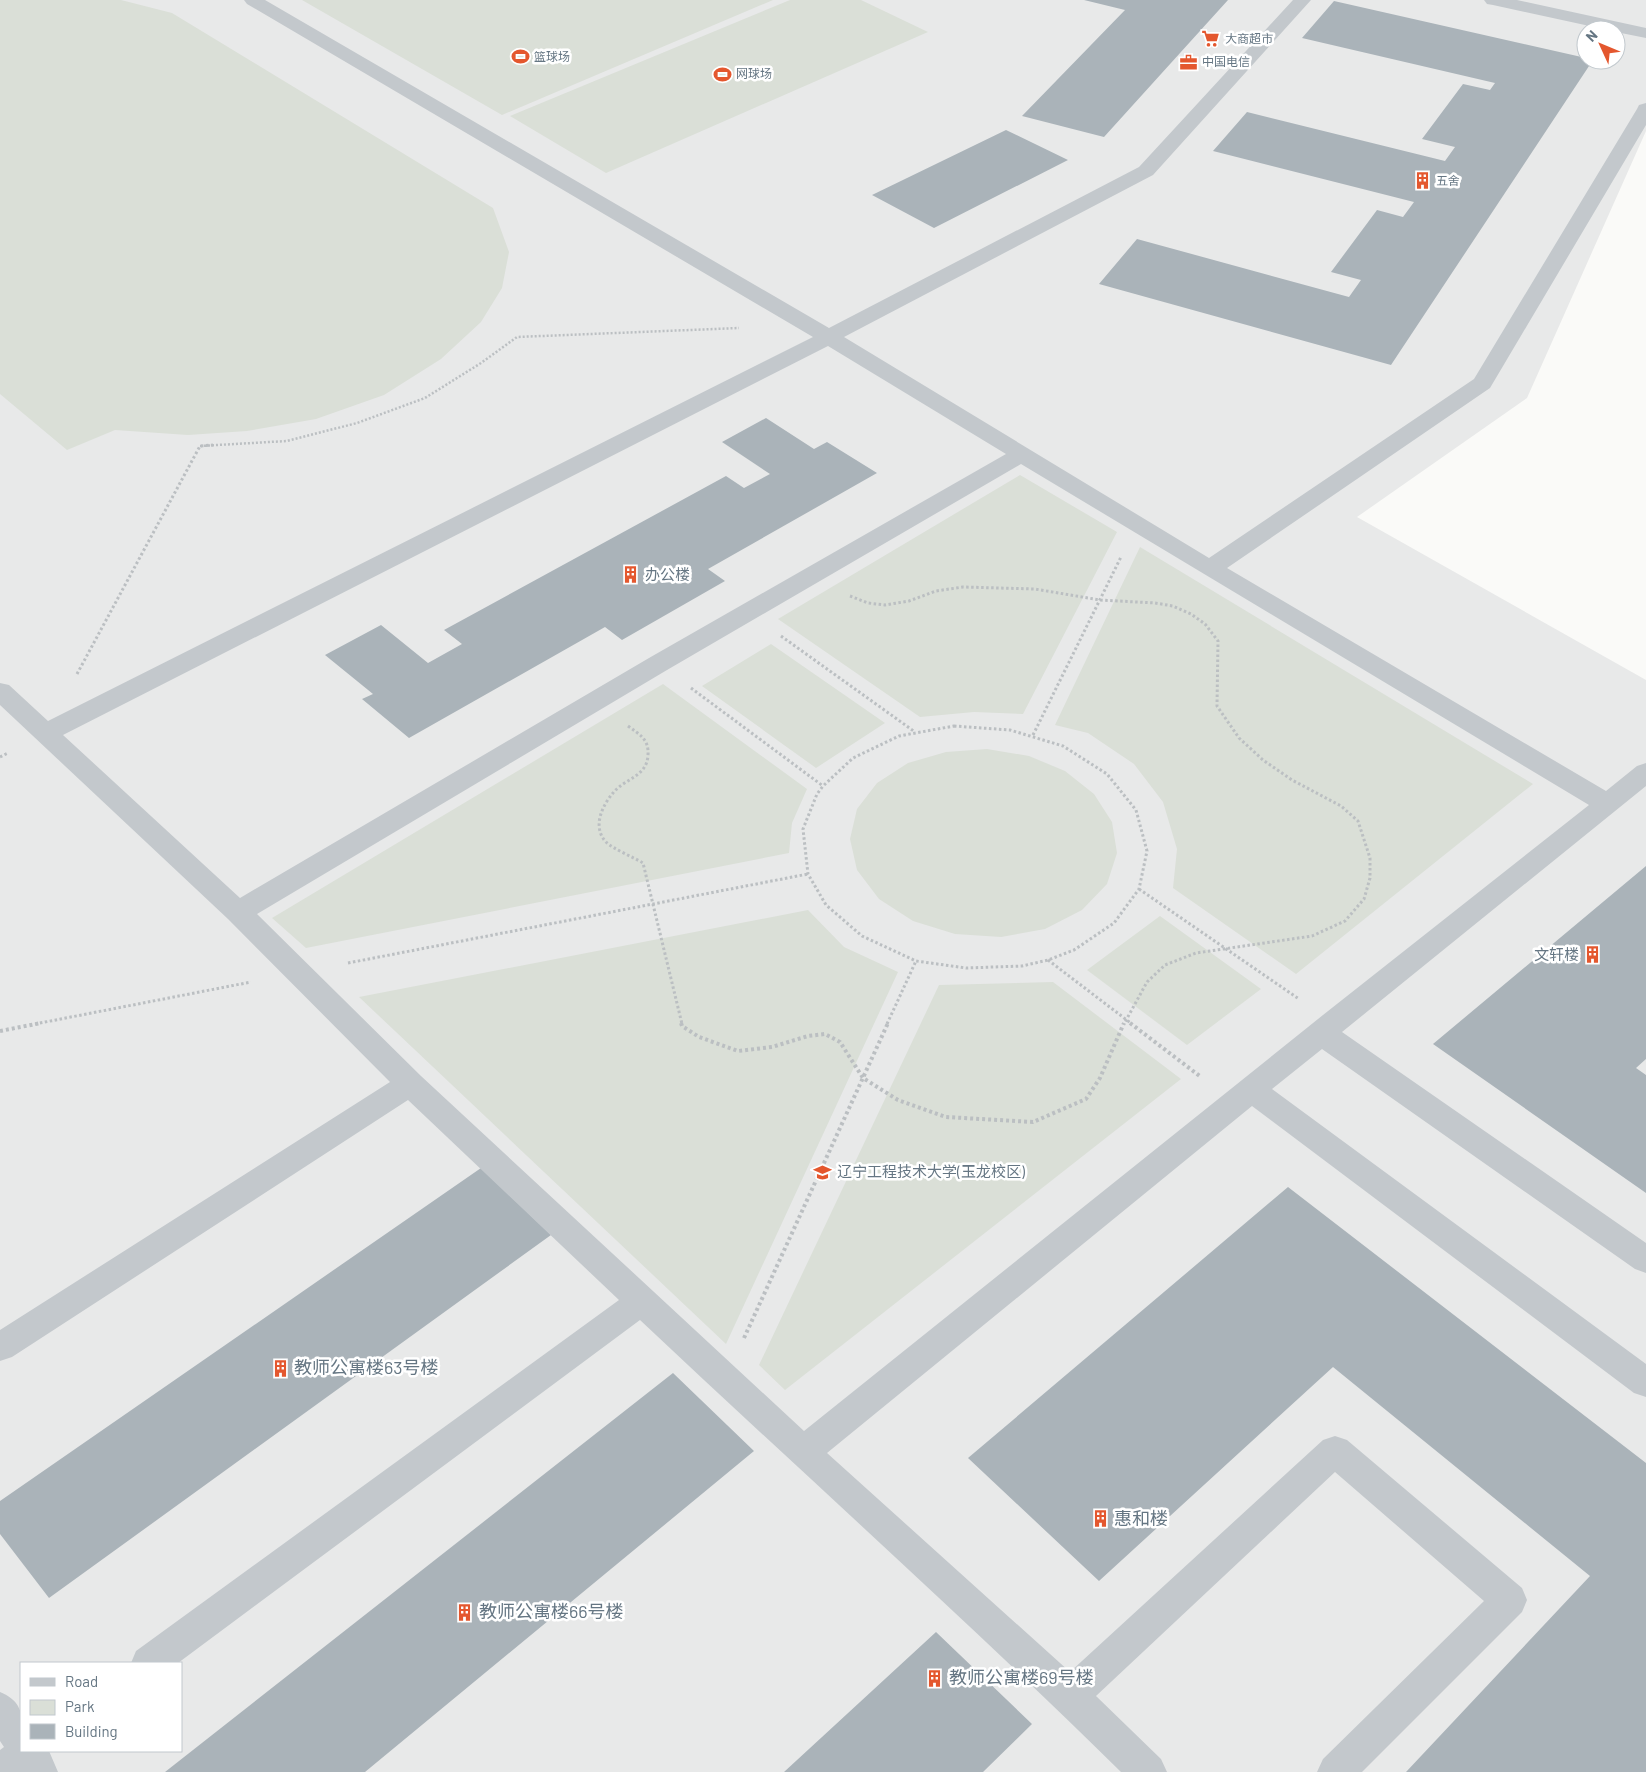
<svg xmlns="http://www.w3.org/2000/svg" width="1646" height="1772" viewBox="0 0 1646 1772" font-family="Barlow,'Noto Sans SC',sans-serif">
<rect width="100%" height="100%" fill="#fafaf8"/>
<path fill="#e8e9e9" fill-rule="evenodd" d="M0 0H1646V131L1527 398 1357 517 1646 680V1772H0ZM1586 30H1616V60H1586ZM21 1663H181V1751H21Z"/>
<path fill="#dadfd7" d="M0 0H121L172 13 493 208 509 252 502 288 481 322 441 359 384 395 316 419 247 431 188 435 115 430 67 450 0 394Z
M302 0H773L502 115Z
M790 0H861L928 32 606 173 510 116Z
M1020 475 1117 532 1023 714 974 712 920 717 778 619Z
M1140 547 1533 784 1296 974 1173 888 1177 849 1163 802 1134 764 1088 733 1055 725Z
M771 644 885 723 816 768 702 686Z
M663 684 807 789 792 823 789 853 306 948 272 918Z
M987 749 1029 756 1065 771 1094 794 1112 822 1117 853 1107 884 1082 910 1045 929 1001 937 955 934 913 921 879 899 857 870 850 839 857 809 877 783 908 763 946 752Z
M808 910 844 947 898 972 726 1344 359 997Z
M1160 916 1261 989 1187 1045 1087 970Z
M1053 982 1181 1079 785 1390 759 1365 939 985Z"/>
<path fill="#aab3b9" d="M1084 0H1228L1104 137 1022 116 1125 10Z
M1334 1 1586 58V60H1593L1391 365 1099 284 1137 239 1349 297 1361 280 1331 272 1377 210 1403 217 1414 202 1213 151 1247 112 1445 161 1455 147 1422 139 1463 84 1490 90 1495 83 1302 38Z
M1006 130 1068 160 934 228 872 195Z
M766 418 814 449 827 442 877 473 708 569 725 581 622 640 605 627 409 738 362 699 373 694 325 655 381 625 428 663 462 644 444 630 726 476 744 488 770 474 722 442Z
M1646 866V1059L1636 1068 1646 1075V1193L1433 1044Z
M481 1168 551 1235 49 1598 0 1534V1501Z
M1288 1187 1646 1463V1772H1406L1590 1576 1333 1367 1099 1581 968 1458Z
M673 1373 754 1451 365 1772H165Z
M936 1632 1032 1724 983 1772H784Z"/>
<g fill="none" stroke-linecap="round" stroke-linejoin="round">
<path stroke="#bbbfc2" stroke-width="2.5" stroke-dasharray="2 2" stroke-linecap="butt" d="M200 446 287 441 357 423 425 398 481 363 517 337 739 328"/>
<path stroke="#bbbfc2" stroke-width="3" stroke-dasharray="2.5 2.5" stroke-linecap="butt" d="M850 596 868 603 885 605 909 601 936 591 963 587 1035 589 1100 600 1155 603 1173 606 1191 614 1205 624 1218 641 1217 706 1239 738 1263 760 1292 780 1341 806 1358 821 1370 858V878L1364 899 1345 921 1312 936 1196 953 1165 965 1147 982 1124 1024
M781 636 915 732
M77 674 200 446 213 445
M691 688 823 786
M628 726C640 735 649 739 648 755 647 777 625 778 613 793 602 806 592 827 606 842 613 849 633 857 643 863L682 1024
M954 726 1010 730 1063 746 1107 774 1136 810 1147 851 1139 889 1114 923 1074 950 1048 960 1022 966 966 968 916 961 862 936 826 905 808 874 803 829 817 794 823 786 853 758 899 736Z
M1033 735 1121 557
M0 757 8 753
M1139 889 1299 999
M1048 960 1132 1024
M348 963 808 874
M35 1024 251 982
M887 1024 916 961"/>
<path stroke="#bbbfc2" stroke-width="4" stroke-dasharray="3 3" stroke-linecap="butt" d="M681 1023 682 1026 699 1037 738 1051 772 1047 808 1036 825 1034 840 1042 863 1078 898 1100 946 1117 1033 1122 1086 1099 1100 1078 1124 1023
M1130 1023 1201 1077
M0 1031 41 1023
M744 1338 888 1023"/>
<path fill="#c3c8cc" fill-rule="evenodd" d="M244 0H265L829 328 1139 167 1293 0H1311L1153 175 844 337 1209 558 1474 379 1637 109 1639 105 1646 103V125L1490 388 1227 568 1606 791 1637 766 1646 763V786L1342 1032 1646 1243V1273L1635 1269 1322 1049 1272 1089 1646 1364V1397L1634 1393 1252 1106 827 1453 1070 1672 1323 1440 1335 1436 1347 1440 1522 1588 1527 1600 1522 1612 1362 1772H1317L1323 1759 1484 1601 1335 1472 1096 1696 1161 1759 1167 1772H1121C965 1618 800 1471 640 1320L178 1663H131L136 1651 619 1300 408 1100 12 1357 0 1361V1330L390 1082 228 919 0 705V683L9 685 48 721 813 337 247 4ZM828 346 1006 454 649 658 240 898 63 735ZM1021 464 1589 805 1323 1015 804 1431 421 1076 257 914 667 670Z
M1484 0H1517L1646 28V38L1616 32V30H1608L1493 5 1487 4Z
M0 1692C29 1704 21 1724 21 1751H49L58 1772H0V1750L4 1747 0 1741Z"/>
</g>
<defs>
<symbol id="supermarket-bare" viewBox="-9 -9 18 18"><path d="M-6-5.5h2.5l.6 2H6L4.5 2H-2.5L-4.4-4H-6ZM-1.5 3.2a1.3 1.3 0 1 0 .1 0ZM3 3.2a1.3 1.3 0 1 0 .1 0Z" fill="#e4572e" stroke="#fff" stroke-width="2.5" paint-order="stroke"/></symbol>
<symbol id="stadium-bare" viewBox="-9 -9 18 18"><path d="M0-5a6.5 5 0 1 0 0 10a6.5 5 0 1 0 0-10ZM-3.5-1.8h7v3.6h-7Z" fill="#e4572e" stroke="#fff" stroke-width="2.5" paint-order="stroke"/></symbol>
<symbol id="office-bare" viewBox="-9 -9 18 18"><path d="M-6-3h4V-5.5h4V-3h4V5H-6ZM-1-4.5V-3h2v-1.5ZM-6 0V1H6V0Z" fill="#e4572e" stroke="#fff" stroke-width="2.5" paint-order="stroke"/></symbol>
<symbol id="building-bare" viewBox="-9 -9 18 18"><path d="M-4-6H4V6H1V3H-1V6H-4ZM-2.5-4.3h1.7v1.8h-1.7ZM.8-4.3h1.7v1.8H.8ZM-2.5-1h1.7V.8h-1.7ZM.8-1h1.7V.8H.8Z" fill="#e4572e" stroke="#fff" stroke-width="2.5" paint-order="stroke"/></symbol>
<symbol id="university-bare" viewBox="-9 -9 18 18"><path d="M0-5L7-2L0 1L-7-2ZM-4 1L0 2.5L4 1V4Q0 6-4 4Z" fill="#e4572e" stroke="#fff" stroke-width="2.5" paint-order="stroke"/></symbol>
</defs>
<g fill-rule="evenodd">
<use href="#supermarket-bare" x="1198" y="26" width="25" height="25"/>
<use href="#stadium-bare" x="508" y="44" width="25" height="25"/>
<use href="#office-bare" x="1176" y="50" width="25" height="25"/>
<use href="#stadium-bare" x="710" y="62" width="25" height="25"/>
<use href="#building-bare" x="1410" y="168" width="25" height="25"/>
<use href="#building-bare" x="618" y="562" width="25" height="25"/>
<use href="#building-bare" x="1580" y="942" width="25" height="25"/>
<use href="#university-bare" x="810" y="1160" width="25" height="25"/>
<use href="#building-bare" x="268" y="1356" width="25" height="25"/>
<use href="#building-bare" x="1088" y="1506" width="25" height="25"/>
<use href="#building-bare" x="452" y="1600" width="25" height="25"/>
<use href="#building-bare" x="922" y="1666" width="25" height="25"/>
</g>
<g text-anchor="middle" stroke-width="5" stroke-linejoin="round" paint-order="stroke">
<g font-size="12" fill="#657683" stroke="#fff" text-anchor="start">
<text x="1225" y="43">大商超市</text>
<text x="534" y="61">篮球场</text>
<text x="1202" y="66">中国电信</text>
<text x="736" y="78">网球场</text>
<text x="1436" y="185">五舍</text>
</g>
<g font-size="15" fill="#657683" stroke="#fff" text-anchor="start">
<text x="645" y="580">办公楼</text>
<text x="1579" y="960" text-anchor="end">文轩楼</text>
<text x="837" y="1177">辽宁工程技术大学(玉龙校区)</text>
</g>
<g font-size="18" fill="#657683" stroke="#fff" text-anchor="start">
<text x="294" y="1374">教师公寓楼63号楼</text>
<text x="1114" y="1525">惠和楼</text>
<text x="479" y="1618">教师公寓楼66号楼</text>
<text x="949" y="1684">教师公寓楼69号楼</text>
</g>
</g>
<rect x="20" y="1662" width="162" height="90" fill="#ffffff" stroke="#c1c8cd"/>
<rect x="30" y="1678" width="25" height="8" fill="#c3c8cc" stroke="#c1c8cd"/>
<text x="65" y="1687" font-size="15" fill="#657683">Road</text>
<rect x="30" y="1700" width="25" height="15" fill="#dadfd7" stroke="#c1c8cd"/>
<text x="65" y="1712" font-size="15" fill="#657683">Park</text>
<rect x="30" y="1724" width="25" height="15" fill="#aab3b9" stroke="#c1c8cd"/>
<text x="65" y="1737" font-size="15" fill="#657683">Building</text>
<g transform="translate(1601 45) rotate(314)"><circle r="24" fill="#ffffff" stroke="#c1c8cd"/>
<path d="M0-4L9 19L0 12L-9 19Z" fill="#e4572e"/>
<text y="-8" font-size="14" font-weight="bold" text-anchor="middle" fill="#657683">N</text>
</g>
</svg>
